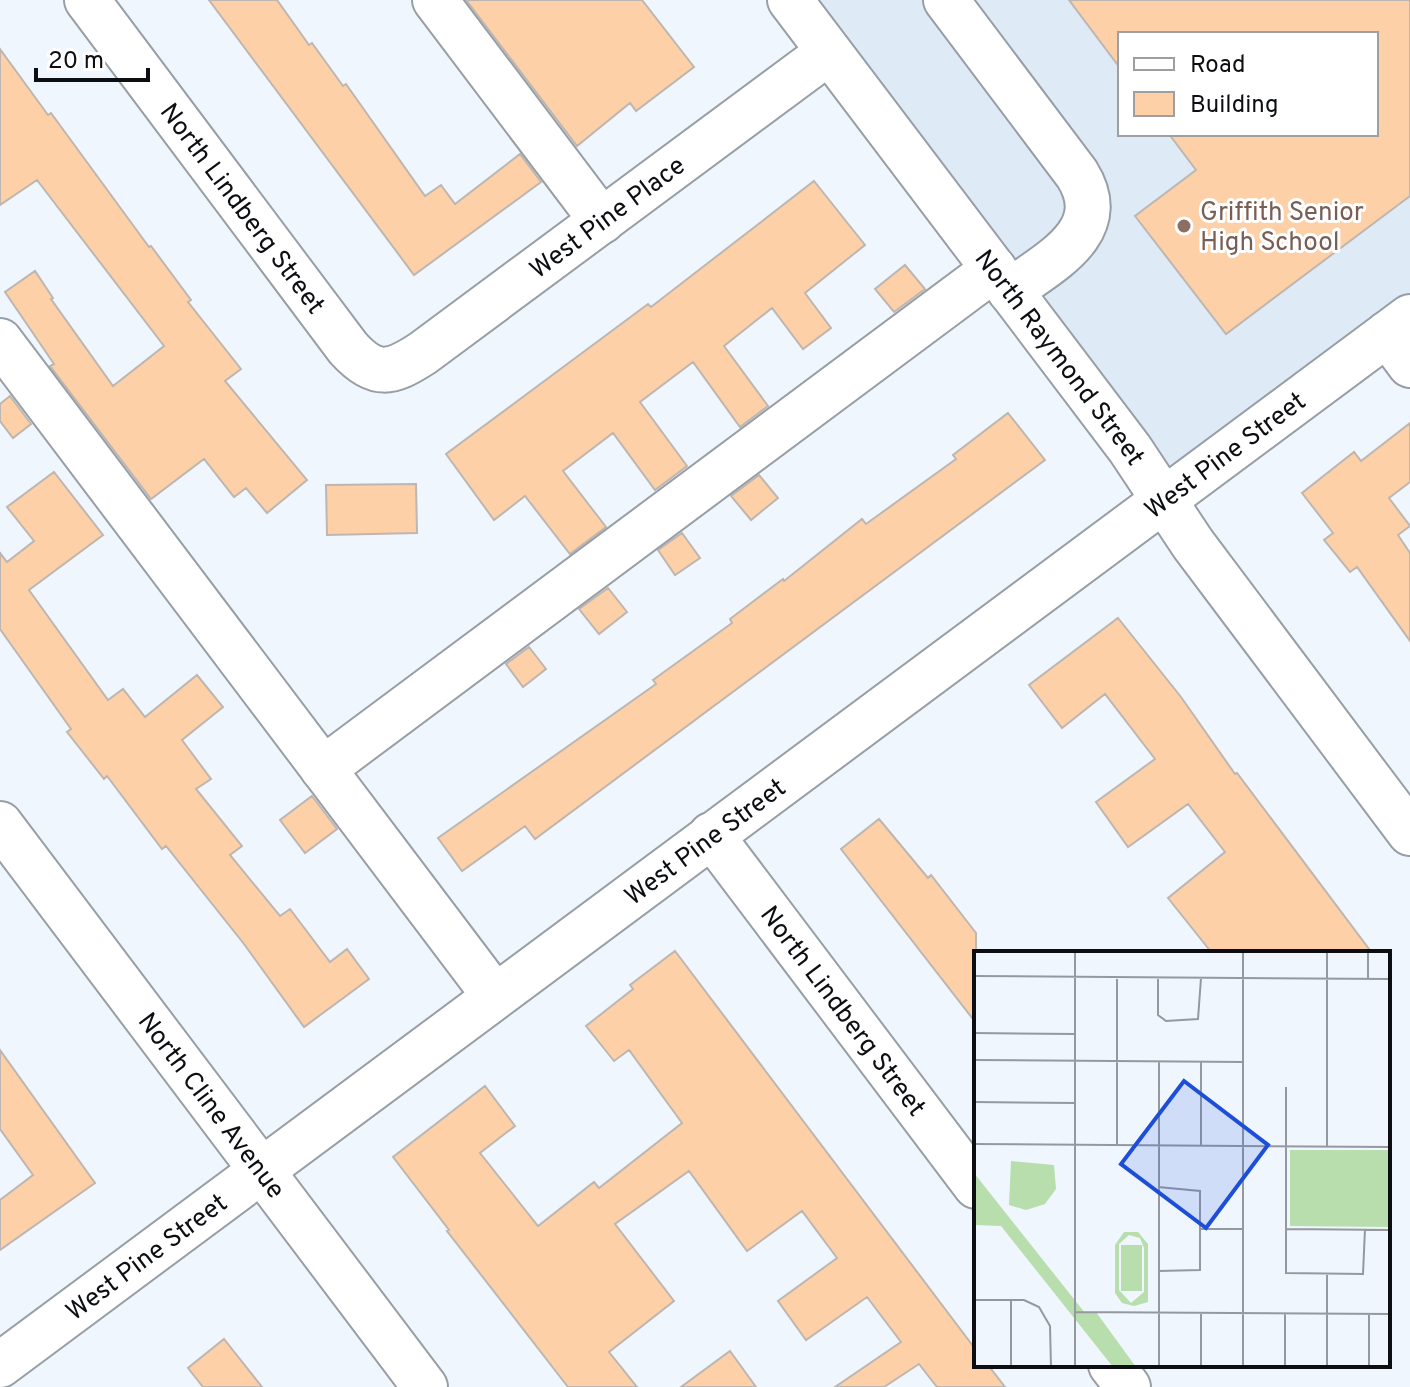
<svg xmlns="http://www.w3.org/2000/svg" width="1410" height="1387" viewBox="0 0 1410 1387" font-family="Overpass,sans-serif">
<rect width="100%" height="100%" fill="#f0f6fe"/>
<path fill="#dfeaf7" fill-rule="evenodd" d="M787 0H1410V318L1165 500ZM1120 34H1376V134H1120Z"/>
<path fill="#fed0a8" stroke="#beb6b0" stroke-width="2" d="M209 0H277L309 45 312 43 343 86 346 84 425 196 441 185 455 204 520 154 541 182 414 275Z
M466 0H642L694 67 636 111 630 103 577 146Z
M1069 0H1410V196L1226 334 1135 216 1196 170 1169 134H1376V34H1120V68Z
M0 49 48 115 51 113 149 247 151 246 191 300 188 302 241 369 225 381 307 480 267 513 246 488 234 497 204 459 151 499 50 366 54 364 5 292 35 271 53 298 51 299 113 386 164 346 37 180 0 205Z
M814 181 865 245 805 293 831 328 803 349 772 308 724 346 768 406 740 427 693 362 640 402 687 466 655 490 613 433 563 471 606 527 570 554 525 496 494 520 446 454 648 304 651 307Z
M905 265 925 289 894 312 875 289Z
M10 396 31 424 13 438 0 421V404Z
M1008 413 1045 460 535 839 525 826 462 871 438 838 656 684 653 680 732 623 730 619 783 579 784 581 862 519 866 524 956 459 953 455Z
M1410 423V482L1389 498 1410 526 1398 535 1410 553V641L1357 567 1350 572 1324 540 1333 533 1302 493 1354 452 1361 461Z
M54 472 103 535 29 590 108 700 123 689 145 717 197 675 223 707 182 740 211 779 196 789 242 846 230 855 280 916 290 909 330 962 347 949 369 979 304 1027 244 944 166 846 162 849 107 776 104 779 67 732 71 729 0 629V553L7 562 34 541 7 507Z
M759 475 778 498 751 520 731 496Z
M416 484 417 533 327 535 326 485Z
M682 533 700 558 675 575 658 550Z
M608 588 627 612 599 634 579 609Z
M1118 618 1181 697 1235 774 1237 773 1372 953H1212L1168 898 1225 852 1188 804 1128 847 1096 802 1155 759 1105 694 1062 728 1029 685Z
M529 647 546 669 523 687 506 664Z
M312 796 337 829 305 853 280 820Z
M879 819 928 878 931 875 976 933V1023L841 849Z
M675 951 976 1350V1365H988L1005 1387H937L919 1364 884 1387H835L901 1342 867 1297 806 1340 778 1301 837 1258 802 1211 747 1251 689 1171 615 1224 674 1301 609 1352 637 1387H568L447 1231 449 1230 393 1157 485 1086 515 1126 480 1153 538 1226 594 1182 599 1188 682 1123 629 1050 614 1061 586 1026 633 989 630 985Z
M0 1050 95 1183 0 1250V1200L33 1175 0 1129Z
M224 1339 262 1387H203L188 1368Z
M730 1351 756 1387H681Z"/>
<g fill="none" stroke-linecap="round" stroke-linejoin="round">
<defs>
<g id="minor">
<path id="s1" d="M87 0 348 348C375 378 391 374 423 353L829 52"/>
<path d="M435 0 602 221"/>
<path id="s2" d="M790 0 1130 449 1193 544 1410 833"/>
<path d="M946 0 1077 174C1113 231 1050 262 1010 291"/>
<path d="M1387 334 1410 365"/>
<path d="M0 341 494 995"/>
<path d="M323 769 994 269"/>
<path id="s3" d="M0 824 425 1387"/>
<path id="s4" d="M711 835 976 1186"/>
<path id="s5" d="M0 1365 1410 317"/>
<path d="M1111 1365 1128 1387"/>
</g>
</defs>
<use href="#minor" stroke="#989ea5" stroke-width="48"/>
<use href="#minor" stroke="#fff" stroke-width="44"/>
</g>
<circle fill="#8d6e63" stroke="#fff" stroke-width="3" cx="1184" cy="226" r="8"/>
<g text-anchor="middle" stroke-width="6" stroke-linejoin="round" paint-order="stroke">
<g font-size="26" fill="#0c0e11" stroke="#fff">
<text dy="9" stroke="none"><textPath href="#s1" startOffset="260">North Lindberg Street</textPath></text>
<text dy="9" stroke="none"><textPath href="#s1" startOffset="750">West Pine Place</textPath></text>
<text dy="9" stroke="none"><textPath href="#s2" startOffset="448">North Raymond Street</textPath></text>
<text dy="9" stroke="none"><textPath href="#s5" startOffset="1526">West Pine Street</textPath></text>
<text dy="9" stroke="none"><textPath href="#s5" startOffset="878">West Pine Street</textPath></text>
<text dy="9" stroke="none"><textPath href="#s4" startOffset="220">North Lindberg Street</textPath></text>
<text dy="9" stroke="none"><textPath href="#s3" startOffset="352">North Cline Avenue</textPath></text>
<text dy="9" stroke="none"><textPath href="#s5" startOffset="182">West Pine Street</textPath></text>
</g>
<g font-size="26" fill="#785e54" stroke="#fff" text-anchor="start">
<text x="1200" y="220">Griffith Senior<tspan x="1200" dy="30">High School</tspan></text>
</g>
</g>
<g transform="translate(974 951)">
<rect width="416" height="416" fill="#f0f6fe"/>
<path d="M316 199H416V276L316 275ZM37 210 80 214 82 238 71 253 52 259 35 254ZM0 222 111 362 122 361 162 416H139L27 275 0 274ZM150 281H164L174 293V351L160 355 148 352 141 342V294ZM155 284 166 287 170 297V341L157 352 145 339V293ZM147 294H168V340H147Z" fill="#b7deac" fill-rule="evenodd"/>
<path fill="none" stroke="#95999f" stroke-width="2" d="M101 0V416M0 25 416 28M184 26V64L192 70 224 68 227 27M394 27V0M0 82 101 83M0 109 269 111M227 110V195M312 136V322L389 323 391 278M0 151 101 152M0 193 416 196M143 194V26M353 195V0M184 236 226 240V319L184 320M226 278H269M312 278 416 279M353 324V416M0 349H50L65 356 76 375 77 416M37 349V416M101 361 416 363M227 362V416M185 416V110M269 416V0M311 416V363M395 416V363"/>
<path fill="#1d4ed8" fill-opacity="0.15" stroke="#1d4ed8" stroke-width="4" d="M210 130 294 194 232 277 147 213Z"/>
<rect width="416" height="416" fill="none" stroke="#0c0e11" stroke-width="4"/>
</g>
<rect x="1118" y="32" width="260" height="104" fill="#ffffff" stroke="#9e9fa0" stroke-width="2"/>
<rect x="1134" y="58" width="40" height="12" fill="#ffffff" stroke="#9e9fa0" stroke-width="2"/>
<text x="1190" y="72" font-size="24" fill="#0c0e11">Road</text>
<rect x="1134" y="92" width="40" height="24" fill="#fed0a8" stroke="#9e9fa0" stroke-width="2"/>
<text x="1190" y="112" font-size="24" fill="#0c0e11">Building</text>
<path d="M36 68v12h112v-12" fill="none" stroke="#0c0e11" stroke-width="4"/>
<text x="48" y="68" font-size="24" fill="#0c0e11" stroke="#ffffff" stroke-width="6" paint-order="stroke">20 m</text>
</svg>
